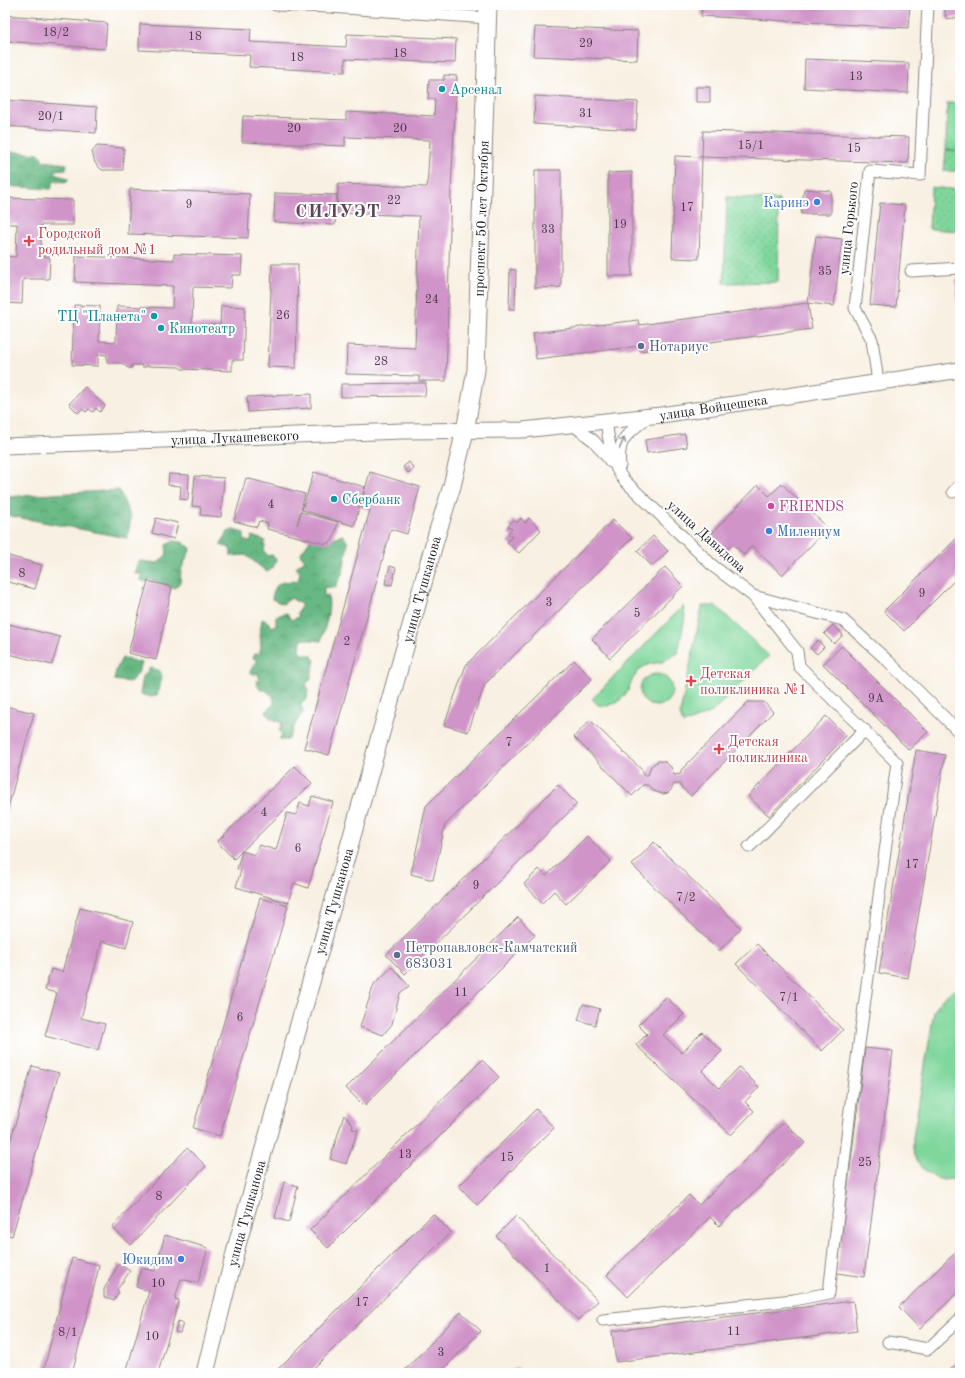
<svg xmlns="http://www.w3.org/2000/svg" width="965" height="1378" viewBox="0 0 965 1378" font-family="'Old Standard TT',serif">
<defs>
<pattern id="forest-crowns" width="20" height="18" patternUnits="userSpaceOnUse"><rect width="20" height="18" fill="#68b884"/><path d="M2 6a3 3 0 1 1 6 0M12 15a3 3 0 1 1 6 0" fill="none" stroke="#55956b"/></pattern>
<pattern id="park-dots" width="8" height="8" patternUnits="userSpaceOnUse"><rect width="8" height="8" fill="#80d79c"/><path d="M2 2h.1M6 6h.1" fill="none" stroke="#6eb886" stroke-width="1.8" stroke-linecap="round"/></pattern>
</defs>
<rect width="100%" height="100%" fill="#fff"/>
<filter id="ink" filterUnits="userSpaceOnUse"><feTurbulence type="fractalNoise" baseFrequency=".025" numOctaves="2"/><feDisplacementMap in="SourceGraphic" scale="8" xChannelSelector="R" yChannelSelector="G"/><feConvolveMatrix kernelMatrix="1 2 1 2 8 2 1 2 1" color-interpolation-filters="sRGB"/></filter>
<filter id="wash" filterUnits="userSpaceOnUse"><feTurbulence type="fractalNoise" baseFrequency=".012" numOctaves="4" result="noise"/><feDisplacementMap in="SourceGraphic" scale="16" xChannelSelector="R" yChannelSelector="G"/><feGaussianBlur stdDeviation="0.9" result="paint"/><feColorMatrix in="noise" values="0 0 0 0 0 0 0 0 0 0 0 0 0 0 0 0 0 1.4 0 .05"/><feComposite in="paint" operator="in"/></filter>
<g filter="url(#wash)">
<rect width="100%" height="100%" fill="#f8f0e2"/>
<path fill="#80d79c" stroke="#4e7a5c" d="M947 103H960V151L946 150Z
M683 606 685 616 678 653 662 662 649 664 640 669 632 680 628 691 619 701 607 706 598 705 592 699Z
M702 606H716L769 656 712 712 683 724 680 714Z
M640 690a16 16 0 1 1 32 0a16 16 0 1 1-32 0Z
M960 988V1178L943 1180 934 1177 921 1167 916 1161 913 1149V1138L934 1012C939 1001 948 991 960 988Z"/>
<path fill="url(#forest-crowns)" stroke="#426a50" d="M5 151 40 154 43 161 67 164 66 169 55 170 57 175 68 178 67 182 54 181 51 189 5 186Z
M119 490 131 518 127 538 6 515 5 513V497Z
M233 530 244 533V540L249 542 251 541 252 536 266 541 264 544 265 546 264 551 268 556 272 555 276 559 273 568 267 572 246 555 231 556 230 548 220 545 228 532Z
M343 535 348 543 343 572 335 588 324 587V596L328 595C331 611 325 626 321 641L301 639 300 653 312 656 315 661 310 680 306 684 308 689 307 699 300 704 304 712C296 719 293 731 288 740H280L282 734 279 731 282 723 270 718 266 712 274 703 273 696 265 690H260L257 684V681L260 680 258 673 255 674 250 673 251 669 254 668 253 665 257 660 253 658 255 654H259L261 647 260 634 262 619 268 622 272 627 276 625V616L287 613 291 620 299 617 297 613 302 605 291 598 283 604 272 599C275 580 282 582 298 581L300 573 296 567 305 560 300 554 310 540H333L335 537Z
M174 541 182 542 191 548 181 570 180 582 175 588 149 579 148 581 144 582 140 579 142 575 135 573 136 566 140 561 158 563 167 554 166 545Z
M122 658 142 663 138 673 130 682 114 680 116 670Z
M150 668 160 671 162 678 157 695 152 697 140 694 143 677Z"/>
<path fill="url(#park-dots)" stroke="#4e7a5c" d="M946 150 960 151V171H944Z
M931 187 960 190V231L929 229Z
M727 197 779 200 778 282 724 283Z"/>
<g id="blocks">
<path fill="#d094c9" d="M702 5H910L908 28 701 16Z
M944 5H960V17L946 19Z
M5 15 107 23 105 49 5 41Z
M140 24 251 29 250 42 346 47 347 34 456 39 455 63 345 59V72L249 67 250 55 139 50Z
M535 27 638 31 637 60 533 56Z
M805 59 909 63 908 93 804 88Z
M444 75 457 76 451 188 446 381H419V376L346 374 347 345 415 348 419 216 337 213 338 184 427 187 430 140 345 137V146L242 142 243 116 346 120V112L434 116 435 99H428L429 80H444Z
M696 87H710V102H696Z
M535 96 638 102 636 130 534 124Z
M5 100 97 107 96 133 5 126Z
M703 131 909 137 908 163 702 157 699 259 672 258 675 156 702 157Z
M97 146 124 148 123 170H102L95 163 92 152Z
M535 170H561V287L535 288Z
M632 172V276H608V173Z
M130 189 250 194 248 238 128 234Z
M804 189 831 191V214H801Z
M275 193 337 195 335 225 274 222Z
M5 198 73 200V225H41V256L50 257 49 279H23L22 304 5 303V256L16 257 17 224H5Z
M880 203 905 205 896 307 870 305Z
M816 236 842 239 834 306 808 303Z
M174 254 242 256 241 275H232L231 288 193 287 192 324 220 325 221 306 245 307 243 360H232V371L182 369 179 367 146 366V367H142V365H132V368H128L122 363H107V355L98 354V366L72 365 74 305 100 306 99 341 116 342 117 306 172 308 173 286 75 282 76 256 174 260Z
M272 264H298L296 368 268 367Z
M510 269 516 270 515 309H509Z
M960 278V309H958L956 279Z
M808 303 812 329 640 351V346L536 359 533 333 638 320 639 325Z
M426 383 425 396 341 397V384Z
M85 387 105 406 100 412 96 408 93 412 89 409 86 412 82 409 78 413 69 404Z
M311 394V408L248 412 247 397Z
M685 434 687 447 647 453 645 440Z
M409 462 414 469 408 473 403 467Z
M314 472 365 487 354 526 302 510Z
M370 472 420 487 407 534 391 529 329 755 304 748 370 510 360 507Z
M169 474 189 475 188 500 180 499 181 486 168 485Z
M195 476 224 478 221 517 200 515 201 507 192 506Z
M246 478 305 494 297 525 301 512 338 522 333 540 326 544 267 529 268 523 259 521 257 527 234 521Z
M782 484 828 528 782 575 752 546 744 555 733 544 727 550 711 534 758 485 769 496Z
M156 518 178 523 174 539 152 533Z
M521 518 525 523 529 518 541 530 519 553 507 542 512 537 508 533 512 529 508 526 514 520 517 523Z
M613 520 632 538 485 684 468 732 444 725 466 665Z
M960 535V575L904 631 884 611Z
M653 536 668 551 652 566 637 551Z
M5 555 42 565 35 589 5 581Z
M390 566 396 568 392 585 385 584Z
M665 567 683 586 610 658 592 639Z
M148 581 172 587 156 660 128 653Z
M5 623 60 637 52 665 5 653Z
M833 625 843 635 834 644 824 634Z
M818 640 824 647 817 654 810 648Z
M842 646 928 732 909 750 823 664Z
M574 660 592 679 445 825 433 880 411 874 426 806Z
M748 702H764L773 712 691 796 681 787 680 784H674L671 790 668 793 663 794 653 791 648 785H643L632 796 574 737 590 720 643 771V775H648L651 766 658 761H664L671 767 674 775 681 774V770Z
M5 706 34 713 5 818Z
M826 716 846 736 769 816 748 796Z
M916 750 945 755 908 978 879 973Z
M295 766 312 783 234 859 217 842Z
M558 785 577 804 405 974 386 955Z
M312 796 333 802 308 888 294 883 288 903 236 887 241 870 237 869 242 851 255 855 259 845 276 850 287 813 296 815 300 803 309 806Z
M587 836 611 861 566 904 554 891 542 903 524 884 539 869 546 876Z
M654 842 741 928 719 951 632 865Z
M260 898 288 906 220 1136 193 1128Z
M80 908 133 922 126 948 102 941 81 1018 105 1024 98 1050 45 1036 57 993 45 990 51 969 62 972Z
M518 917 535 935 364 1106 346 1088Z
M757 944 843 1030 822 1051 736 964Z
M392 967 409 986 400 993 392 1024 383 1035 360 1027 374 984Z
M666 997 684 1014 663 1035 682 1053 702 1032 722 1051 702 1071 719 1088 739 1067 759 1087 745 1102 754 1111 731 1135 636 1045 647 1034 638 1025Z
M583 1004 600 1009 595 1025 578 1020Z
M865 1048 893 1051 864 1277 837 1273Z
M482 1060 499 1077 328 1248 310 1230Z
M32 1066 59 1073 12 1236 5 1234V1159Z
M536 1109 554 1128 477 1205 459 1186Z
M344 1115 353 1125 352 1129 358 1130 346 1164 330 1159Z
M784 1122 805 1143 719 1226 710 1217 628 1297 607 1275 689 1195 699 1205Z
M187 1148 206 1166 131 1245 112 1227Z
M284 1182 298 1186 289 1222 275 1218Z
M433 1214 451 1232 309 1373H274Z
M516 1216 598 1301 578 1320 496 1236Z
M165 1235 208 1248 198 1283 181 1279 175 1299 179 1300 158 1373H126L149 1291 136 1287 141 1268 155 1271Z
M960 1248V1290L920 1329 899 1307Z
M72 1258 99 1265 97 1275 72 1373H43Z
M119 1264 130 1271 117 1290 119 1292 114 1301 104 1297V1289Z
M853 1301 857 1331 616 1362 612 1331Z
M461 1312 481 1331 440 1373H402Z
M178 1321 183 1323 180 1333 175 1332Z
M960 1360V1373H947Z
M517 1367 524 1373H511Z"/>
</g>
</g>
<g filter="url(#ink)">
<use href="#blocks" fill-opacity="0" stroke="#8a867f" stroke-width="1"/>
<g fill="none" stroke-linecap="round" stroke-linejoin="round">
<defs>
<path id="street" d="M276 5 330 7 488 18
M911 271 960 268
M878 382 872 340 855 308 870 171 920 175 928 5
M606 422C610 443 610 463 624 480L713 566 753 596 843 620 888 661 960 733
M573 425 594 441 611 462
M620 466C617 437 628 434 649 416
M953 492 960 485
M749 847 865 730
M603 1320 794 1300 829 1293 850 1110 897 763 799 666 797 651 753 596
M888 1342 928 1349 960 1319"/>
<g id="secondary">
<path id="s1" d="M5 446 402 431 523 430 661 415 960 370"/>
</g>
<g id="primary">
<path id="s2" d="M205 1373 237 1245 436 537 452 486 465 431 476 370 488 5"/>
</g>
</defs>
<use href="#street" stroke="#8a867f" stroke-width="13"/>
<use href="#secondary" stroke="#8a867f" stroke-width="17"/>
<use href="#primary" stroke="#8a867f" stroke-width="19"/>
<use href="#street" stroke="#fff" stroke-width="11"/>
<use href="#secondary" stroke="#fff" stroke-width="15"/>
<use href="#primary" stroke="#fff" stroke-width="17"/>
</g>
<defs><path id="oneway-shaft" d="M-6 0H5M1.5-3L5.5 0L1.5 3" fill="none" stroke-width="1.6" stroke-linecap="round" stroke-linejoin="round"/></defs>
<use stroke="#999" href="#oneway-shaft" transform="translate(622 443) rotate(-66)"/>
</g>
<g fill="#0f9aa8" stroke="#fff" stroke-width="1.5">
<circle cx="442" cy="89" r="4"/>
<circle cx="154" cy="316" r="4"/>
<circle cx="161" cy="328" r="4"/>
<circle cx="334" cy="499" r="4"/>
</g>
<g fill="#3f7fe0" stroke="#fff" stroke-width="1.5">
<circle cx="817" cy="202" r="4"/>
<circle cx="769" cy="531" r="4"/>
<circle cx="181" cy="1259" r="4"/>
</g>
<g fill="#e0444e" stroke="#fff" stroke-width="1.5">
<path d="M27 235h4v4h4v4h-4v4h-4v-4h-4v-4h4z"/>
<path d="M689 675h4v4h4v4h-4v4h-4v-4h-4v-4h4z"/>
<path d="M717 743h4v4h4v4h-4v4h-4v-4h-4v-4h4z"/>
</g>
<g fill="#5c6f8a" stroke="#fff" stroke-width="1.5">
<circle cx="641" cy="346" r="4"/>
<circle cx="397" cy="955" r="4"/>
</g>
<circle fill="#d1479c" stroke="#fff" stroke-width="1.5" cx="771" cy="506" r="4"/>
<g text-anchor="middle" stroke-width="4" stroke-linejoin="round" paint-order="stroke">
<g font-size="12" fill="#493a47">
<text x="56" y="36">18/2</text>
<text x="195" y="40">18</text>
<text x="586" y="47">29</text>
<text x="400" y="57">18</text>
<text x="297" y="61">18</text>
<text x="856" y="80">13</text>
<text x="586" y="117">31</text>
<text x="51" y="120">20/1</text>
<text x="294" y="132">20</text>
<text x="400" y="132">20</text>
<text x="751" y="149">15/1</text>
<text x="854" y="152">15</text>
<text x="394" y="204">22</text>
<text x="189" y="208">9</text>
<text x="687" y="211">17</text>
<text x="620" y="228">19</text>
<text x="548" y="233">33</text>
<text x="825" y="275">35</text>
<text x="432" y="303">24</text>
<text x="283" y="319">26</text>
<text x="381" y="365">28</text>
<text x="271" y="508">4</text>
<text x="22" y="577">8</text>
<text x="922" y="597">9</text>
<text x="549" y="606">3</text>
<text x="637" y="617">5</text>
<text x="347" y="645">2</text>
<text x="876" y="702">9А</text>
<text x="509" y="746">7</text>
<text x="264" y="816">4</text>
<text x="298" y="852">6</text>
<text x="912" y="868">17</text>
<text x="476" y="889">9</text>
<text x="686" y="901">7/2</text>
<text x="461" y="996">11</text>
<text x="789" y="1001">7/1</text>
<text x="240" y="1021">6</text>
<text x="405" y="1158">13</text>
<text x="507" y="1161">15</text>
<text x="865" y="1166">25</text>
<text x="159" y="1200">8</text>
<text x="547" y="1272">1</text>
<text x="158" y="1287">10</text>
<text x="362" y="1306">17</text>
<text x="734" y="1335">11</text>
<text x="68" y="1336">8/1</text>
<text x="152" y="1340">10</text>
<text x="441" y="1356">3</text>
</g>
<g font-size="14" fill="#0d838f" stroke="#fff" text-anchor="start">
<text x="450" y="94">Арсенал</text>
<text x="146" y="321" text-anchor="end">ТЦ "Планета"</text>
<text x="169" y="333">Кинотеатр</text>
<text x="342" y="504">Сбербанк</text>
</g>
<g font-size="14" fill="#366cbe" stroke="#fff" text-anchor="end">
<text x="809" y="207">Каринэ</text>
<text x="777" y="536" text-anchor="start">Милениум</text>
<text x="173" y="1264">Юкидим</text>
</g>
<g font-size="14" fill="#1c1c1c" stroke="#fff">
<text dy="5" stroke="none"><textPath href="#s2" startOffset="1191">проспект 50 лет Октября</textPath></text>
<text transform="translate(848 228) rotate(-84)" y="5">улица Горького</text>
<text dy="5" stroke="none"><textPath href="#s1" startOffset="710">улица Войцешека</textPath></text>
<text dy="5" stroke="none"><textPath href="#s1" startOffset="230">улица Лукашевского</textPath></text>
<text transform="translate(707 536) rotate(42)" y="5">улица Давыдова</text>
<text dy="5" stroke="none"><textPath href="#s2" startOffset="813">улица Тушканова</textPath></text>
<text dy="5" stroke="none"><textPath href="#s2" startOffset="489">улица Тушканова</textPath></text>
<text dy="5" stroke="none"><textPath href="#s2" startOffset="165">улица Тушканова</textPath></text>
</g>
<g font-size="14" fill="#be3a42" stroke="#fff" text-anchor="start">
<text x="38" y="238">Городской<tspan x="38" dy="16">родильный дом №1</tspan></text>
<text x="700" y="678">Детская<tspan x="700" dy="16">поликлиника №1</tspan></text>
<text x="728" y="746">Детская<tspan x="728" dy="16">поликлиника</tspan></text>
</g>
<g font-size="14" fill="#4e5e75" stroke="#fff" text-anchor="start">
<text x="649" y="351">Нотариус</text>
<text x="405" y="952">Петропавловск-Камчатский<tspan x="405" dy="16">683031</tspan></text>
</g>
<g font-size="14" fill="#b23c85" stroke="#fff" text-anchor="start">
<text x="779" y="511">FRIENDS</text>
</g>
<g font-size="18" font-weight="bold" letter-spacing="1" fill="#5b4659" stroke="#fff">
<text x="338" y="217">СИЛУЭТ</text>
</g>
</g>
<rect width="965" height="1378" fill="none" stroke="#fff" stroke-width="20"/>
</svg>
